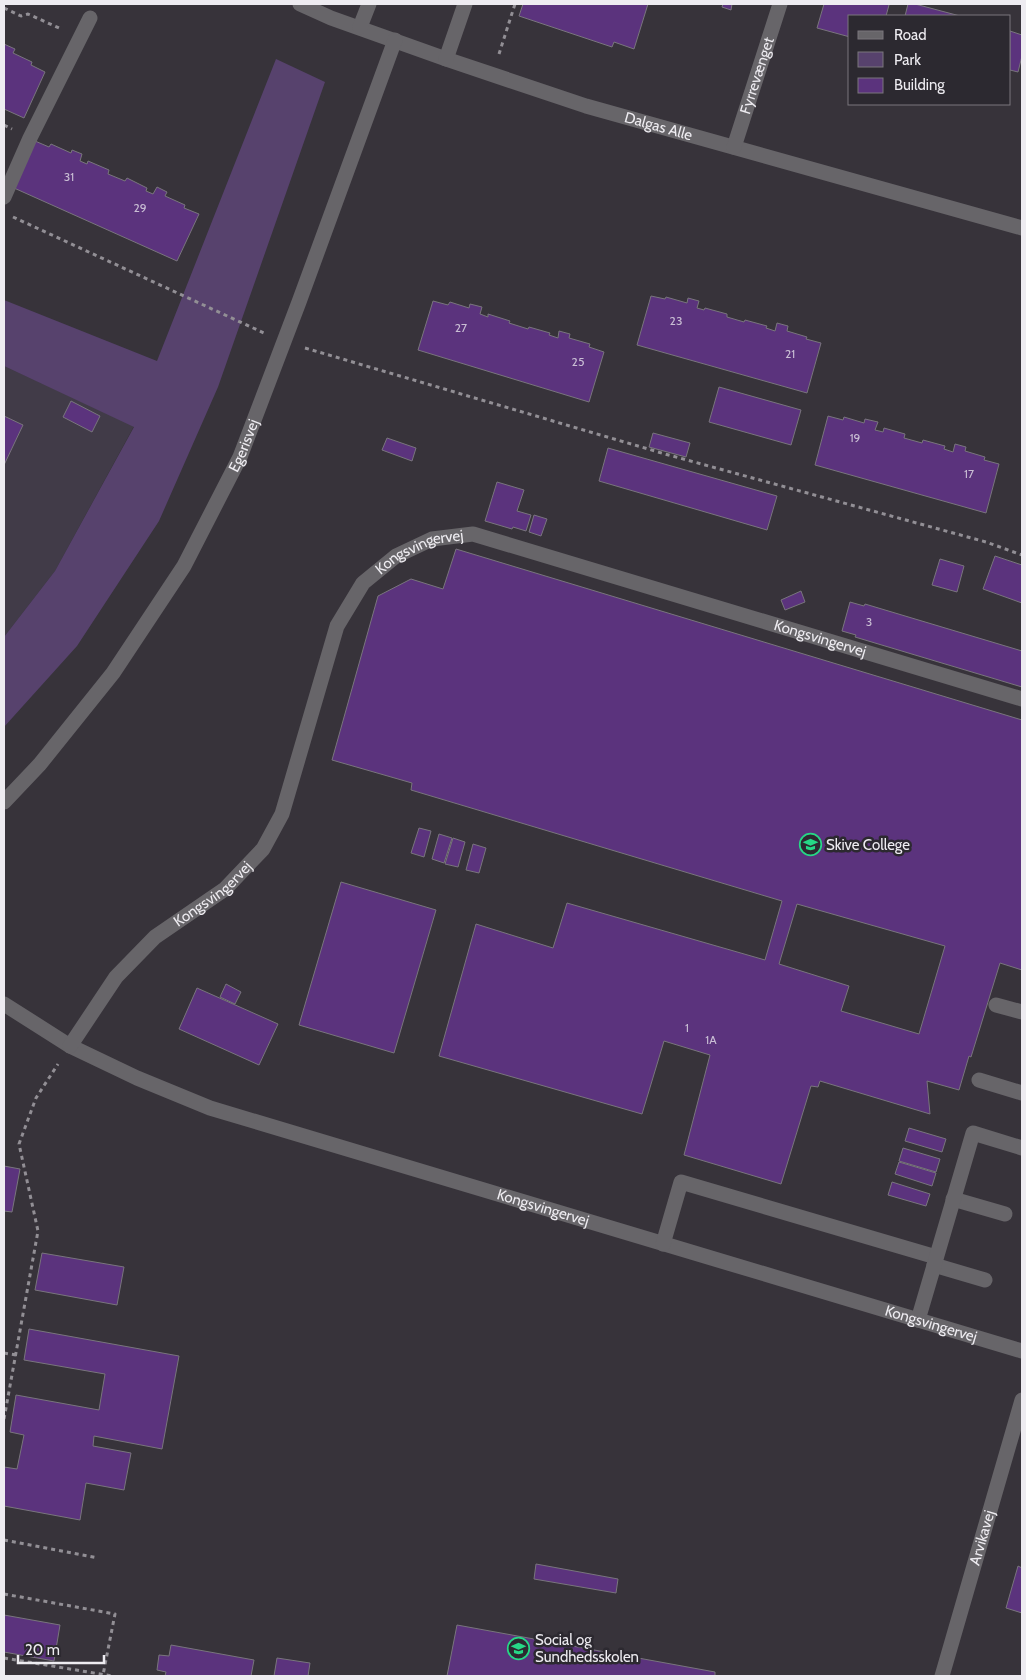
<svg xmlns="http://www.w3.org/2000/svg" width="1026" height="1680" viewBox="0 0 1026 1680" font-family="Cabin,sans-serif">
<rect width="100%" height="100%" fill="#37333a"/>
<path fill="#413b48" d="M4 366 134 426 55 571 4 637Z"/>
<path fill="#57426d" d="M276 59 325 82 218 387 159 521 77 646 4 727V637L55 571 134 427 4 366V300L157 361Z"/>
<path fill="#5b337d" stroke="#79757d" fill-rule="evenodd" d="M523 4H648L634 49 614 42 612 47 519 16Z
M723 4H732L731 10 722 7Z
M824 4H886L889 5 886 16H850V37L817 28Z
M908 4H915L960 16H905Z
M1010 31 1022 35V56L1018 72 1010 70Z
M4 44 15 49 13 53 32 62 31 65 45 72 24 118 4 109Z
M35 141 49 147 51 144 71 153 72 150 82 154 80 161 87 164 88 161 109 170 108 174 125 181 127 178 147 188 146 191 153 194 157 187 167 192 165 196 185 205 184 208 199 214 177 261 14 188Z
M651 296 665 299 666 297 687 303 688 298 699 301 697 308 704 310 705 308 727 314V317L744 322 745 320 767 326 766 328 775 331 777 323 788 326 787 331 807 337 806 339 821 343 807 393 637 345Z
M433 301 448 305 450 302 469 308 470 304 482 307 480 314 488 317V314L510 321 509 323 528 329 529 327 550 333 549 335 558 338 559 331 570 334 569 338 590 344 589 347 604 352 589 402 418 350Z
M719 387 801 410 791 445 709 422Z
M71 401 100 416 92 432 63 417Z
M4 416 23 425 4 465Z
M828 416 843 420 844 417 864 423 865 419 878 422 875 430 883 432 884 428 905 434 904 438 922 443 923 440 945 446 944 449 953 452 955 444 966 447 965 451 985 457 984 460 999 464 986 513 815 465Z
M653 433 690 443 686 457 649 447Z
M387 438 416 448 412 461 382 450Z
M608 448 777 496 767 530 599 481Z
M497 482 524 490 517 511 531 515 526 531 513 527 512 529 485 521Z
M534 515 547 519 541 536 529 532Z
M456 549 1022 720V970L1000 963 971 1057 969 1056 959 1090 927 1081 930 1114 820 1081 818 1087 811 1086 781 1184 684 1155 710 1055 664 1041 642 1114 439 1056 476 924 553 948 567 903 765 960 782 901 411 790 412 783 332 760 378 596 411 579 443 589ZM797 904 945 946 919 1034 841 1011 849 986 779 964Z
M995 556 1022 565V603L983 589Z
M940 559 964 566 957 592 932 585Z
M801 591 805 602 785 610 781 600Z
M850 602 864 606 865 604 1022 651V687L855 637 856 635 842 631Z
M419 828 431 831 424 857 411 853Z
M439 834 452 838 444 863 432 859Z
M453 838 465 842 458 867 445 864Z
M473 844 486 848 479 873 466 870Z
M341 882 436 910 394 1053 299 1025Z
M226 984 241 992 235 1004 220 997Z
M197 988 278 1024 259 1065 179 1029Z
M909 1128 946 1139 942 1152 905 1141Z
M903 1148 940 1159 936 1172 899 1161Z
M899 1162 936 1173 932 1186 895 1174Z
M4 1166 20 1169 12 1212 4 1211Z
M892 1182 930 1194 926 1206 888 1195Z
M42 1253 124 1267 117 1305 35 1290Z
M29 1329 179 1356 162 1449 94 1436 93 1446 131 1453 124 1490 86 1483 80 1520 4 1506V1467L17 1469 24 1435 10 1432 16 1395 99 1410 105 1374 24 1360Z
M536 1564 618 1579 616 1593 534 1579Z
M1018 1566 1022 1568V1613L1006 1608Z
M4 1615 60 1625 54 1661 4 1652Z
M457 1625 715 1672V1676H447Z
M171 1645 254 1660 251 1676H165L166 1672 157 1670 159 1655 169 1656Z
M277 1658 310 1663 308 1676H274Z"/>
<g fill="none" stroke-linecap="round" stroke-linejoin="round">
<path stroke="#928f95" stroke-width="3" stroke-dasharray="4 4" stroke-linecap="butt" d="M4 8 21 16 28 14 59 28
M499 54 515 4
M4 125 12 129
M13 217 264 333
M305 348 665 454 986 542 1022 555
M4 1353 16 1355
M4 1419 38 1231 19 1144 36 1098 58 1064
M4 1540 98 1558
M4 1594 115 1614 103 1675
M4 1658 112 1676"/>
<g stroke="#676569" stroke-width="15">
<path id="s1" d="M300 4 331 18 446 59 586 106 1022 228"/>
<path d="M360 27 369 4"/>
<path d="M446 59 465 4"/>
<path id="s2" d="M734 147 780 4"/>
<path d="M4 197 30 138 90 18"/>
<path id="s3" d="M4 802 40 764 113 673 184 566 240 457 299 302 395 40"/>
<path id="s4" d="M4 1004 70 1046 137 1078 210 1108 1022 1351"/>
<path d="M996 1005 1022 1012"/>
<path id="s5" d="M70 1046 116 977 155 937 225 889 263 849 282 814 337 626 363 583 396 556 432 539 473 534 1022 699"/>
<path d="M979 1080 1022 1093"/>
<path d="M953 1199 1005 1214"/>
<path d="M663 1244 681 1182 936 1257"/>
<path d="M934 1265 985 1280"/>
<path d="M918 1320 973 1133 1022 1148"/>
<path id="s6" d="M942 1676 1022 1400"/>
</g>
</g>
<defs>
<symbol id="school-ring" viewBox="-11 -11 22 22"><circle r="9.5" fill="#2c2930" stroke="#26d886" stroke-width="1.5"/><path d="M0-5L7-2L0 1L-7-2ZM-4 1L0 2.5L4 1V4Q0 6-4 4Z" fill="#26d886"/></symbol>
</defs>
<g fill-rule="evenodd">
<use href="#school-ring" x="798" y="832" width="25" height="25"/>
<use href="#school-ring" x="506" y="1636" width="25" height="25"/>
</g>
<g text-anchor="middle" stroke-width="5" stroke-linejoin="round" paint-order="stroke">
<g font-size="12" fill="#c9bed4">
<text x="69" y="181">31</text>
<text x="140" y="212">29</text>
<text x="676" y="325">23</text>
<text x="461" y="332">27</text>
<text x="790" y="358">21</text>
<text x="578" y="366">25</text>
<text x="855" y="442">19</text>
<text x="969" y="478">17</text>
<text x="869" y="626">3</text>
<text x="687" y="1032">1</text>
<text x="711" y="1044">1A</text>
</g>
<g font-size="15" fill="#eeecf1" stroke="#2c2930">
<text dy="5" stroke="none"><textPath href="#s2" startOffset="75">Fyrrevænget</textPath></text>
<text dy="5" stroke="none"><textPath href="#s1" startOffset="379">Dalgas Alle</textPath></text>
<text dy="5" stroke="none"><textPath href="#s3" startOffset="432">Egerisvej</textPath></text>
<text dy="5" stroke="none"><textPath href="#s5" startOffset="631">Kongsvingervej</textPath></text>
<text dy="5" stroke="none"><textPath href="#s5" startOffset="1051">Kongsvingervej</textPath></text>
<text dy="5" stroke="none"><textPath href="#s5" startOffset="211">Kongsvingervej</textPath></text>
<text dy="5" stroke="none"><textPath href="#s4" startOffset="579">Kongsvingervej</textPath></text>
<text dy="5" stroke="none"><textPath href="#s4" startOffset="984">Kongsvingervej</textPath></text>
<text dy="5" stroke="none"><textPath href="#s6" startOffset="144">Arvikavej</textPath></text>
</g>
<g font-size="15" fill="#eeecf1" stroke="#2c2930" text-anchor="start">
<text x="826" y="850">Skive College</text>
<text x="535" y="1645">Social og<tspan x="535" dy="17">Sundhedsskolen</tspan></text>
</g>
</g>
<rect width="1026" height="1680" fill="none" stroke="#eeecf1" stroke-width="10"/>
<rect x="848" y="15" width="162" height="90" fill="#2c2930" stroke="#7a777d"/>
<rect x="858" y="31" width="25" height="8" fill="#676569" stroke="#7a777d"/>
<text x="894" y="40" font-size="15" fill="#eeecf1">Road</text>
<rect x="858" y="52" width="25" height="15" fill="#57426d" stroke="#7a777d"/>
<text x="894" y="65" font-size="15" fill="#eeecf1">Park</text>
<rect x="858" y="78" width="25" height="15" fill="#5b337d" stroke="#7a777d"/>
<text x="894" y="90" font-size="15" fill="#eeecf1">Building</text>
<path d="M18 1655v8h86v-8" fill="none" stroke="#eeecf1" stroke-width="2.5"/>
<text x="25" y="1655" font-size="15" fill="#eeecf1" stroke="#2c2930" stroke-width="4" paint-order="stroke">20 m</text>
</svg>
